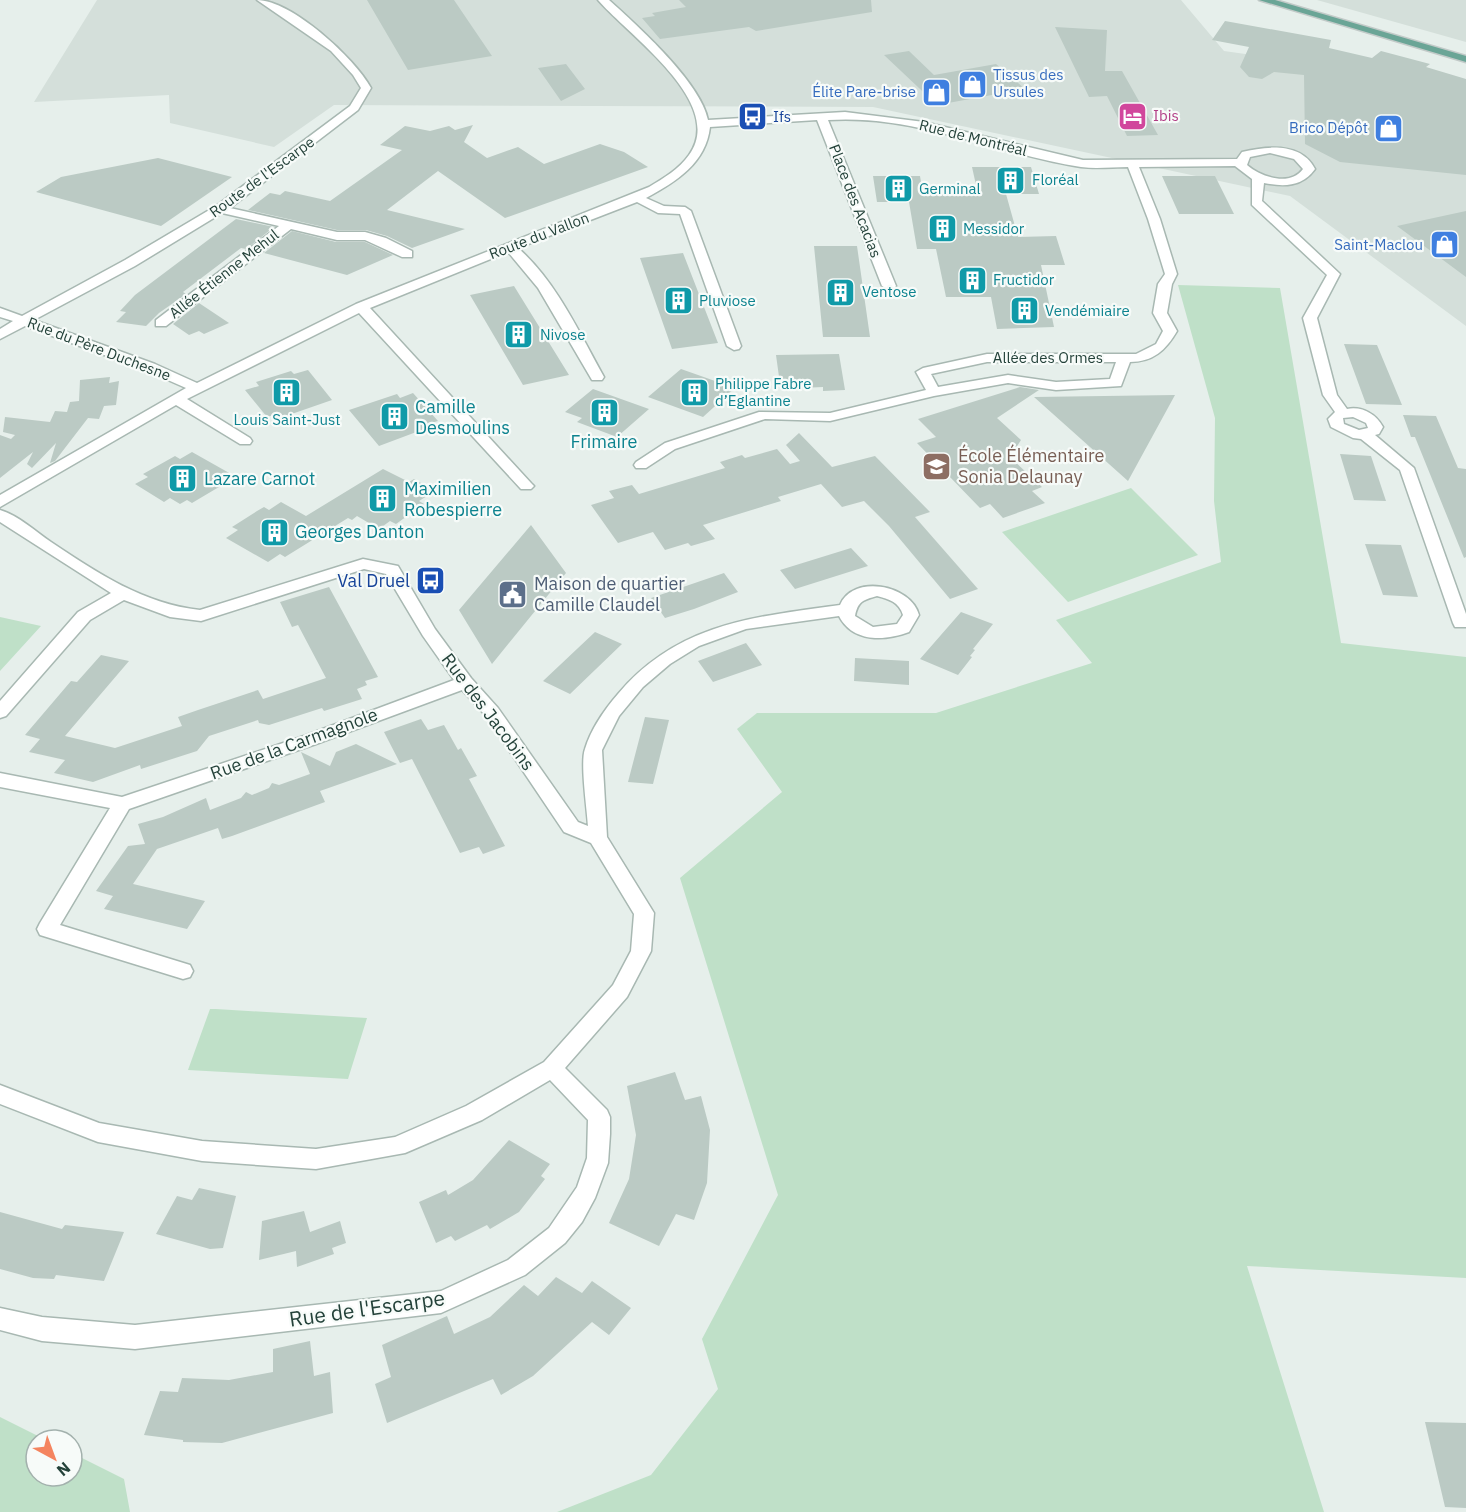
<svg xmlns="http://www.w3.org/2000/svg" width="1466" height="1512" viewBox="0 0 1466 1512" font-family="'IBM Plex Sans',sans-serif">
<rect width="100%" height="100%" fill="#e6efeb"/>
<path fill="#d4dfda" d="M97 0H1181L1224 51 1400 76 1466 91V326L1290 196 873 107 334 105 274 147 170 123 169 95 34 102Z
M1317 0H1466V42Z"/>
<path fill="#bfe0c8" d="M1178 285 1280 288 1341 643 1466 657V1278L1247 1266 1324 1512H557L651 1475 718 1389 702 1339 778 1195 680 878 782 792 737 729 757 713H936L1092 663 1056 620 1221 562 1214 501 1215 418Z
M1131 488 1198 555 1068 602 1002 532Z
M0 617 41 626 0 671Z
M210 1009H216L367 1018 348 1079 188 1070Z
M0 1417 46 1440H36V1476H72V1453L124 1479 130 1512H0Z"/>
<path fill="#bbcac4" d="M367 0H454L492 56 408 70Z
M679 0H871L872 12 756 31 749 27 660 39 642 18 655 16 652 13 686 7Z
M1225 21 1331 40 1329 48 1372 58 1381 51 1430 64 1426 67 1466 79V175L1340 162 1305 144 1304 75 1274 72 1262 79 1249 77 1240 67 1249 47 1212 40Z
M1055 27 1107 30 1105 71H1122L1158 135 1127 136 1107 96 1089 97Z
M909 51 934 75 996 64 1025 89 937 105 884 55Z
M566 64 585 89 561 101 538 68Z
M473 125 464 142 487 158 518 147 544 164 600 144 624 152 648 167 505 218 438 171 387 210 465 229 412 248 387 236 366 230H337L248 210 270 193 280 195 285 191 330 201 402 150 380 145 405 126 430 131 449 126 455 130Z
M158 158 232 177 161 226 36 192 61 177Z
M972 167H1031L1039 194H1006L1018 237 1056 236 1065 265H1041L1054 327 997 329 991 297H946L936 249H917L909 202H877L873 176H920L923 194H978Z
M1162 176H1215L1234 214H1179Z
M1466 211V277L1397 226 1429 219Z
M236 219 274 227 246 249 241 248 183 292 186 294 159 313 146 326 116 322 126 312 120 311 135 295Z
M292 231 336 242H365L393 255 347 275 264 253Z
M814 246H857L870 337H823Z
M683 253 718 343 672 349 640 258Z
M514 286 569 375 523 385 470 295Z
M199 303 229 323 204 334 199 331 189 335 173 324Z
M1344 344 1377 345 1402 405 1366 404Z
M839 354 845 390 823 391V387L801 388V384H780L776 355Z
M681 369 735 388 703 417 648 397Z
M308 370 332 400 283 417 280 413 267 417 245 390 259 386 256 382 291 371 294 374Z
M110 377 109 383 119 381 116 405 104 406 99 419 88 418 55 461 50 463 56 443 32 468 27 464 33 452 0 478V435L11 439 15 435 3 432 5 417 50 422 55 411 67 412 70 402 79 401 80 380Z
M1020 387 1039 390 997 418 1021 440 1010 457 1042 487 1032 491 1045 503 1003 518 990 504 980 508 917 443 936 437 918 419Z
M593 389 649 409 617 437 577 422 582 418 565 412Z
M413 393 438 421 424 425 427 428 379 446 349 410 397 394 400 398Z
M1175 395 1128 481 1034 397Z
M1403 415 1436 416 1458 468 1466 469V557L1464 558 1415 437H1411Z
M799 433 832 467 875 456 930 512 915 517 978 589 950 599 889 526 864 501 842 507 821 484 778 497 781 501 703 525 715 539 691 546 688 543 665 550 653 532 618 543 591 505 614 498 609 491 632 485 639 494 725 468 720 462 742 455 745 458 777 449 790 464 800 461 786 445Z
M192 452 231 474 219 481 224 484 192 503 187 500 180 504 170 498 164 502 135 484 148 477 143 474 175 456 180 459Z
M1340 454 1371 456 1386 501 1354 500Z
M383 469 409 482 414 479 435 491 419 501 424 504 396 524 390 521 379 529 357 516 352 520 348 518 285 557 280 554 268 562 226 538 238 530 232 527 257 511 264 507 269 510 281 502 306 516Z
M531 525 566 573 492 664 459 610Z
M1365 544 1401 545 1418 597 1383 595Z
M851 548 868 566 795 589 780 570Z
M724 573 738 592 694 609 665 618 651 598Z
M329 587 378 677 365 681 367 685 357 689 362 699 324 711 322 708 269 725 259 723 258 720 209 736 197 751 141 769 140 765 93 782 54 773 65 760 29 752 40 739 25 735 71 681 77 682 101 655 129 661 65 736 115 748 182 726 178 717 198 710 258 690 263 699 326 678 298 625 292 627 280 602Z
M961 612 993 624 973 649 975 650 970 656 972 657 958 675 920 659Z
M595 632 622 644 570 694 543 681Z
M746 643 762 665 713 682 698 661Z
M855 658 909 661V685L854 681Z
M645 717 669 720 653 784 628 782Z
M421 719 428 730 444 725 458 750 461 748 477 776 469 779 505 846 483 854 479 847 460 853 412 759 400 763 384 732Z
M356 744 397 764 320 791 325 802 232 836 222 839 218 828 157 849 133 884 205 901 187 929 104 909 113 896 96 891 128 846 145 844 138 824 163 817 206 798 210 810 241 798 246 792 252 795 269 788 272 783 279 785 310 774 301 752 330 766 336 752Z
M675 1072 685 1100 701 1096 710 1130 707 1183 694 1220 676 1214 659 1246 609 1223 629 1179 636 1135 627 1086Z
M509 1140 550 1164 541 1176 545 1179 519 1212 490 1229 487 1225 455 1241 451 1236 436 1243 419 1202 446 1190 448 1195 473 1180Z
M199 1188 236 1196 223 1248 210 1249 156 1234 177 1196 192 1200Z
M304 1211 310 1232 340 1221 346 1243 332 1248 334 1254 297 1267 296 1251 259 1260 262 1221Z
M0 1212 62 1229 65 1225 124 1232 104 1281 56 1275 54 1279 33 1278 0 1269Z
M556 1277 582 1293 592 1281 631 1308 609 1335 592 1322 533 1376 501 1395 493 1379 387 1423 375 1384 391 1377 382 1345 447 1316 454 1334 490 1317 524 1285 538 1296Z
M310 1341 314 1376 330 1372 333 1413 222 1443 183 1442V1440L144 1435 160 1391 178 1392 182 1378 229 1380 273 1372V1349Z
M1425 1422 1466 1423V1508L1445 1507Z"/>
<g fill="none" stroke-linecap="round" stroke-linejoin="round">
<defs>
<path id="minor" d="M257 0C291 0 355 58 371 88L358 110 230 208 337 232H365L386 238 412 251V257H402L365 240H337L291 229 166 326H156V320L279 226 222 213 135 266 34 320 155 364 197 383 356 304 649 187C664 178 679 169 689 155 727 103 628 35 598 0H609C638 26 701 83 708 120L845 112 924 122 1083 160 1237 159 1242 152C1267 146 1301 142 1315 169 1302 187 1284 187 1264 183L1262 201 1340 274 1317 318 1337 395 1347 409C1362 406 1376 414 1383 427L1379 434 1375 435 1414 468 1466 614V627H1455L1453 623 1400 470 1361 439 1353 438 1331 427 1328 419 1335 412 1323 395 1303 318 1327 275 1252 205V179L1235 166 1139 167 1160 219 1177 274 1172 284 1167 313 1177 331C1166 350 1153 362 1130 362L1121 386 1056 390 1008 383 934 396 830 421 765 419 675 449 646 468H636L634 465 636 462 665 443 759 412 830 413 926 390 916 372 923 368 987 354H1136L1156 344 1163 331 1153 313 1158 284 1165 274 1148 219 1128 167C1113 167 1096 169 1081 167 997 154 915 114 828 120L896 286 894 289 889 290 882 286 817 120 710 127C706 163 676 182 646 198L664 206 685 207 691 211 741 346 739 349 734 350 727 346 680 214 658 213 637 202 518 248C556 281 580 334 604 377L602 380H592L538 288 508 252 370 308 531 483 534 486 531 489H521L359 313 187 399 250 438 252 441 250 444H240L176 405 0 507V495L186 388 145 370 25 326 0 339V329L13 321 0 317V308L22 316 125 260 216 206 350 106 361 88 353 75 331 51ZM1270 153 1294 159 1303 169C1290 187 1261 177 1247 165L1250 157ZM987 362H1116L1110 379 1056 382 1008 375 938 387 931 374ZM1353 417 1366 423 1368 428 1359 430 1344 424 1343 418Z
M0 510C18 515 36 532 51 542 97 573 144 604 200 610L363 559 398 566 435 629 471 678 498 708 578 822 588 826C587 809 580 762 585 749 591 729 605 709 618 694 678 623 754 617 840 605 852 574 911 584 919 615L909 632C885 641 853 643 839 616L746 629 699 646 670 664 643 687 619 716 602 750 607 837 654 913 651 951 627 997 565 1068 607 1110 610 1117V1134L608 1163 595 1198 582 1222 565 1243 525 1275 441 1313 135 1349 42 1341 0 1330V1308L42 1317 135 1325 441 1291 508 1260 549 1228 577 1187 587 1158 588 1120 550 1080 482 1120 405 1153 316 1169 202 1161 98 1142 0 1104V1085L99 1123 202 1141 316 1149 395 1137 466 1106 544 1062 613 985 631 951 634 914 591 843 564 832 486 716 462 690 316 744 129 809 60 925 190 965 193 971 190 977 183 979 40 935 37 929 40 923 110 808 0 787V773L122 797 304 736 454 680 423 636 386 574 364 569 201 621 170 617 124 600 90 620 6 716 0 718V701L78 612 111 593 0 522ZM877 596C889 599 899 602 903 615L897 624 873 627 855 616C858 601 863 600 877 596Z"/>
<path id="major" d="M1259 0H1275L1466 56V62Z"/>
</defs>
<use href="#minor" stroke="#a8b8b2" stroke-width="3"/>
<use href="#major" stroke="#c2cac8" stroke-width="3"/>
<use href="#minor" fill="#fff" fill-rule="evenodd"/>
<use href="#major" fill="#6aa596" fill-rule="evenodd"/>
</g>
<defs>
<symbol id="shop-square" viewBox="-11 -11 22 22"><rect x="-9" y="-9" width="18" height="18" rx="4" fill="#3f7fe0" stroke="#f7fbf9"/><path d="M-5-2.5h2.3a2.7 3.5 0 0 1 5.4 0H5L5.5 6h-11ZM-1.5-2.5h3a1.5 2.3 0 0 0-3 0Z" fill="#fff"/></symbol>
<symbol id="hotel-square" viewBox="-11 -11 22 22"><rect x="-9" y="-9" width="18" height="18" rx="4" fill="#d1479c" stroke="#f7fbf9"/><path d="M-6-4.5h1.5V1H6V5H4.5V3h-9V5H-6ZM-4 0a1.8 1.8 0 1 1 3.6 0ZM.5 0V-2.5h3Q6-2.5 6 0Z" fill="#fff"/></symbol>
<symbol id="bus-square" viewBox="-11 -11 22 22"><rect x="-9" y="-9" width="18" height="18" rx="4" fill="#1a4fb4" stroke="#f7fbf9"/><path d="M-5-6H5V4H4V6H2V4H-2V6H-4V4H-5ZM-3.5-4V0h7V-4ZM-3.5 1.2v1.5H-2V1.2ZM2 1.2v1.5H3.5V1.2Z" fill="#fff"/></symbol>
<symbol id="building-square" viewBox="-11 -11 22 22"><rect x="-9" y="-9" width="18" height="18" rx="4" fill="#0f9aa8" stroke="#f7fbf9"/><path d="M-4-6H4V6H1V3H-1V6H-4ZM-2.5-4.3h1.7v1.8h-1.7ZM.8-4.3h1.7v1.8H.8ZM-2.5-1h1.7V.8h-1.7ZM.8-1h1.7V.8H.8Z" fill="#fff"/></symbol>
<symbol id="school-square" viewBox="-11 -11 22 22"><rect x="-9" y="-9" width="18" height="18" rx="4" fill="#8d6e63" stroke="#f7fbf9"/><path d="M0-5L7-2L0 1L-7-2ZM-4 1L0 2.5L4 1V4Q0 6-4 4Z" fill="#fff"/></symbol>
<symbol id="civic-square" viewBox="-11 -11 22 22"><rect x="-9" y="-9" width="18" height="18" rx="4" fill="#5c6f8a" stroke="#f7fbf9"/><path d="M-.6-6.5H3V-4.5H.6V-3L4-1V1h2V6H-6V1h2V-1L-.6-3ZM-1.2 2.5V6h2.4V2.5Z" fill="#fff"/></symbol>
</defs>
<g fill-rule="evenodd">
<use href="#shop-square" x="956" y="68" width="33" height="33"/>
<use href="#shop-square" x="920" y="76" width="33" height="33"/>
<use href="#hotel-square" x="1116" y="100" width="33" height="33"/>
<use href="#bus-square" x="736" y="100" width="33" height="33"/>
<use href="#shop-square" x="1372" y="112" width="33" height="33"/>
<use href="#building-square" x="994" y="164" width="33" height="33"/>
<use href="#building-square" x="882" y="172" width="33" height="33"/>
<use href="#building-square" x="926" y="212" width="33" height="33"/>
<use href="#shop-square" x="1428" y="228" width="33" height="33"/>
<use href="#building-square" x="956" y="264" width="33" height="33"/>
<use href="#building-square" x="824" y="276" width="33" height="33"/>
<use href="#building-square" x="662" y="284" width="33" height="33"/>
<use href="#building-square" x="1008" y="294" width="33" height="33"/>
<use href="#building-square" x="502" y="318" width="33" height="33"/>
<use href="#building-square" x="270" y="376" width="33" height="33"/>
<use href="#building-square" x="678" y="376" width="33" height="33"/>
<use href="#building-square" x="588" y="396" width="33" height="33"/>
<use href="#building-square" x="378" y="400" width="33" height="33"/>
<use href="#school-square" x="920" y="450" width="33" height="33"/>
<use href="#building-square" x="166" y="462" width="33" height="33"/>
<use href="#building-square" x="366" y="482" width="33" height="33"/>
<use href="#building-square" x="258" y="516" width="33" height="33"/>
<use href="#bus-square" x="414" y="564" width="33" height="33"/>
<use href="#civic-square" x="496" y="578" width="33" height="33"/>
</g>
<g text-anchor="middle" stroke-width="4.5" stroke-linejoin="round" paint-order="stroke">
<g font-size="15" fill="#366cbe" stroke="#f7fbf9" text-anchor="end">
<text x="993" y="80" text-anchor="start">Tissus des<tspan x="993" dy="17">Ursules</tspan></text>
<text x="916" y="97">Élite Pare-brise</text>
<text x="1368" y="133">Brico Dépôt</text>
<text x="1423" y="250">Saint-Maclou</text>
</g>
<g font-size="15" fill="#b23c85" stroke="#f7fbf9" text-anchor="start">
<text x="1153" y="121">Ibis</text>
</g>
<g font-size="15" fill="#164399" stroke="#f7fbf9" text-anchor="start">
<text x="773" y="122">Ifs</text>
</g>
<g font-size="15" fill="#24423a" stroke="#f7fbf9">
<text transform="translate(973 138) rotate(14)" y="5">Rue de Montréal</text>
<text transform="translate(262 177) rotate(-36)" y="5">Route de l'Escarpe</text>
<text transform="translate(855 201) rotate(69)" y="5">Place des Acacias</text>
<text transform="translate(539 236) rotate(-21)" y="5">Route du Vallon</text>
<text transform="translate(224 274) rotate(-38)" y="5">Allée Étienne Mehul</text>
<text transform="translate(99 349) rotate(21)" y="5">Rue du Père Duchesne</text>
<text x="1048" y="363">Allée des Ormes</text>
</g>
<g font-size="15" fill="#0d838f" stroke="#f7fbf9" text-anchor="start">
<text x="1032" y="185">Floréal</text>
<text x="919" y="194">Germinal</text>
<text x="963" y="234">Messidor</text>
<text x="993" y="285">Fructidor</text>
<text x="862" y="297">Ventose</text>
<text x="699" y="306">Pluviose</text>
<text x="1045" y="316">Vendémiaire</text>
<text x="540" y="340">Nivose</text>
<text x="715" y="389">Philippe Fabre<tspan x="715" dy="17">d’Eglantine</tspan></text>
<text x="287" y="425" text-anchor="middle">Louis Saint-Just</text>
</g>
<g font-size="18" fill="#0d838f" stroke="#f7fbf9" text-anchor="start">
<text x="415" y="413">Camille<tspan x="415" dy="21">Desmoulins</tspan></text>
<text x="604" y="448" text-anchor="middle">Frimaire</text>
<text x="204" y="485">Lazare Carnot</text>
<text x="404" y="495">Maximilien<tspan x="404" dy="21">Robespierre</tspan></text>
<text x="295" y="538">Georges Danton</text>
</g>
<g font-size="18" fill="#785e54" stroke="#f7fbf9" text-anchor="start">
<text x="958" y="462">École Élémentaire<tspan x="958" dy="21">Sonia Delaunay</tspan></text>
</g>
<g font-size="18" fill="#164399" stroke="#f7fbf9" text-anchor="end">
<text x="410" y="587">Val Druel</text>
</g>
<g font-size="18" fill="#4e5e75" stroke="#f7fbf9" text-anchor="start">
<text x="534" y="590">Maison de quartier<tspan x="534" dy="21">Camille Claudel</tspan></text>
</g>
<g font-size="18" fill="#24423a" stroke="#f7fbf9">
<text transform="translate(488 712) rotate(53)" y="6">Rue des Jacobins</text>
<text transform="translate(294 744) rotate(-20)" y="6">Rue de la Carmagnole</text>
</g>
<g font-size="21" fill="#24423a" stroke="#f7fbf9">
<text transform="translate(367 1309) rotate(-8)" y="7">Rue de l'Escarpe</text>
</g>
</g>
<g transform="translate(54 1458) rotate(139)"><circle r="28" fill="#f7fbf9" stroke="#a3b1ad" stroke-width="1.5"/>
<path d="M0-4.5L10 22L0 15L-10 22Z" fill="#f4845f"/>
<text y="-9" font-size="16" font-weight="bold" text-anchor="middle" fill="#24423a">N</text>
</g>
</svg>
